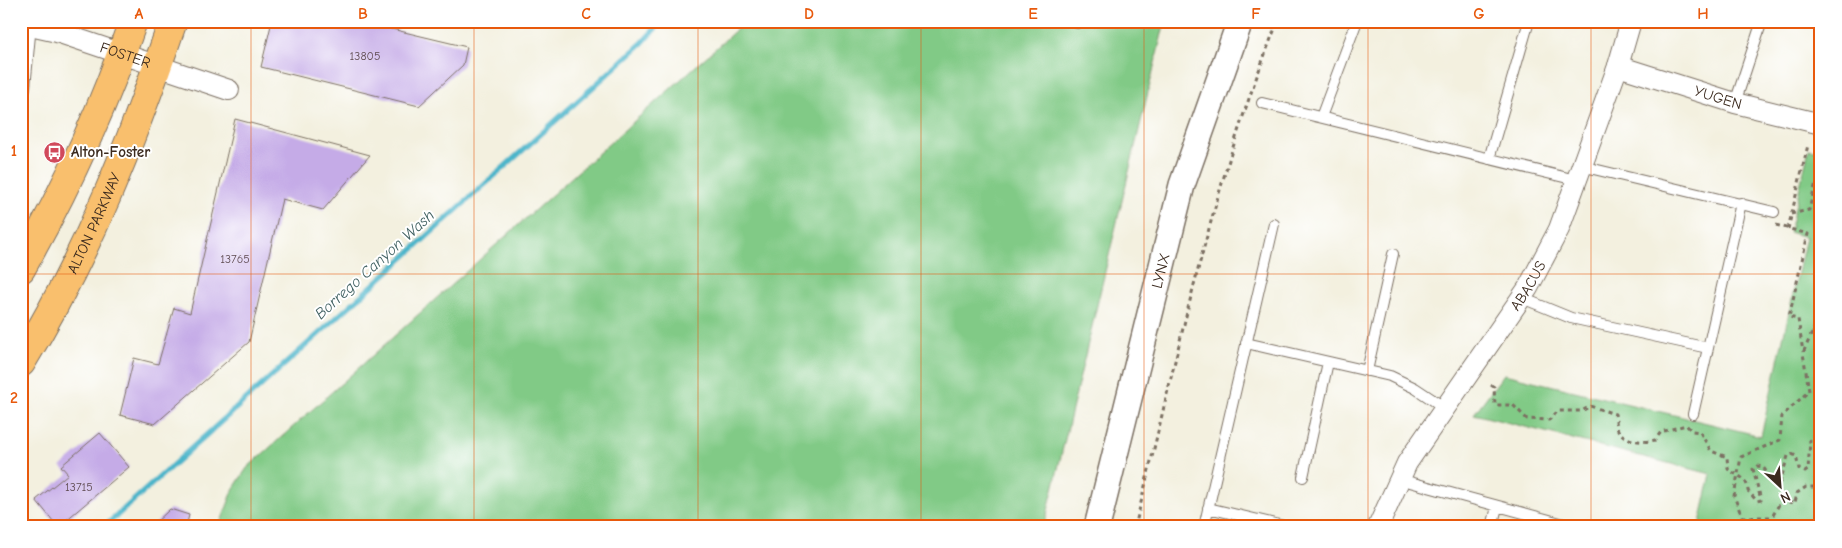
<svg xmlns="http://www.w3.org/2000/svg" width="1842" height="548" viewBox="0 0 1842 548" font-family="'Comic Neue',sans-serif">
<rect width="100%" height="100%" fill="#fff"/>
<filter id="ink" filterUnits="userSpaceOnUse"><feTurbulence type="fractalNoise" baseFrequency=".02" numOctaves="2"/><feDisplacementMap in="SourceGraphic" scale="10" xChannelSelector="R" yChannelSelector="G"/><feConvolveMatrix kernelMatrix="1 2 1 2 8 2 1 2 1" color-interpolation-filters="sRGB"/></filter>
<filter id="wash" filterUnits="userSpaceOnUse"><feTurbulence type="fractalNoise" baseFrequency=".0096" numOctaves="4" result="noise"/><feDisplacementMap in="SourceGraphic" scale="20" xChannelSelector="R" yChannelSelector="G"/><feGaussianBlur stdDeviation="1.12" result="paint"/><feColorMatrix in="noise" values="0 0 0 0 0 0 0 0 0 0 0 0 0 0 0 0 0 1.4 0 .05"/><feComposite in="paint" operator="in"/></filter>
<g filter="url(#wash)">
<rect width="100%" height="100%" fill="#f3f0df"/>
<path fill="#81ca86" stroke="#5e7a52" d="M746 21H1165L1044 527H219L234 488 247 468Z
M1809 149 1821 151V527H1699L1711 474 1474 414 1504 374 1761 436 1806 237 1789 232Z"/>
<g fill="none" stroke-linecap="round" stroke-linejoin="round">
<path stroke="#4cb5ca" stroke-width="5.5" d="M104 527 642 43 662 21"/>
</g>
<g id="blocks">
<path fill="#c5abe7" d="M272 21H358L467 47 463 65 419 106 261 67Z
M235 119 370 155 323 210 282 199 249 342 155 424 120 415 134 358 158 364 174 308 190 313Z
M100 433 129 467 58 527 36 500 68 474 61 466Z
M170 509 189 515 186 527H151Z"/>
</g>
</g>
<g filter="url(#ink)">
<use href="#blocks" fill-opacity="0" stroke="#7b6f62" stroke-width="1"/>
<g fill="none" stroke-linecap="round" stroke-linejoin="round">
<defs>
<path id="service" d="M1077 23 1078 21
M21 98 25 88 31 24
M1262 103 1576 180
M1735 103 1762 21
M1321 117 1357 21
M1489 159 1529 21
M1581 166 1774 212
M1522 298 1571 318 1708 348
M1246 343 1390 376 1415 388 1445 408
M1367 371 1393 254
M1693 414 1741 203
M1303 477 1328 362
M1399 479 1575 527
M1208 508 1288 527
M1204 527 1274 224
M1492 527 1497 507"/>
<g id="minor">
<path id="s1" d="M21 24 57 32 229 90"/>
<path id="s2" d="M1618 66 1735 103 1821 124"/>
<path id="s3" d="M1378 527 1407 463 1528 288 1559 229 1618 66 1631 21"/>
</g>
<g id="tertiary">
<path id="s4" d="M1097 527 1182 185 1240 21"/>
</g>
<g id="primary">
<path d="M21 269C66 189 104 107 133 21"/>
<path id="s5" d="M21 363C88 254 132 141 173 21"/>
</g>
</defs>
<use href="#service" stroke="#7b6f62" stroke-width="12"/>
<use href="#minor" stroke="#7b6f62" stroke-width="22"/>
<use href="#tertiary" stroke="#7b6f62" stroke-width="28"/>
<use href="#primary" stroke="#7b6f62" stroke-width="30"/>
<path stroke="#7b6f62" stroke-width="3" stroke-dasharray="4 4" stroke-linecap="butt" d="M1820 148 1821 149
M1791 214 1809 210 1816 182 1821 179
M1776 225 1808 234 1789 317 1798 319 1803 352
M1788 229 1808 145
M1812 333 1821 331
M1491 385 1494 387 1495 405H1513L1527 419 1549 420 1558 411H1582L1590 406 1615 414C1616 418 1616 426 1618 430 1625 442 1644 443 1655 440L1661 432 1686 425 1692 431 1700 432 1711 451 1727 457 1728 469C1738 477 1747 476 1748 491L1757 501 1761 500 1753 469 1757 466 1763 467 1775 484 1780 482 1788 456 1792 454 1796 456 1799 469 1805 472 1808 470 1810 440 1814 435 1821 436
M1742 517H1772L1781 501 1795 503 1797 493 1806 487H1821
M1135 527C1177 357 1212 184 1278 21
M1739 527 1742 517 1734 496 1741 457 1780 440 1782 416 1809 391 1803 353 1821 313"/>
<use href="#service" stroke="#fff" stroke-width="10"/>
<use href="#minor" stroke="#fff" stroke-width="20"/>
<use href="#tertiary" stroke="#fff" stroke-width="25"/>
<use href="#primary" stroke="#f9bf6d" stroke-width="28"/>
</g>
</g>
<path fill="none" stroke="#e8590c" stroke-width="1" stroke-opacity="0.55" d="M251 21V527M474 21V527M698 21V527M921 21V527M1144 21V527M1368 21V527M1591 21V527M21 274H1821"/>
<defs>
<symbol id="bus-disc" viewBox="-11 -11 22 22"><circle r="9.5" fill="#d1495b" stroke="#fff"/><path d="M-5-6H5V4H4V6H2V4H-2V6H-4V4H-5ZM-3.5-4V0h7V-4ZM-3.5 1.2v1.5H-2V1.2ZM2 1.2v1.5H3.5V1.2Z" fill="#fff"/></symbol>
</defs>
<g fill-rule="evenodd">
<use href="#bus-disc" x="42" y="140" width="25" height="25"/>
</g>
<g text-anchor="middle" stroke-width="4" stroke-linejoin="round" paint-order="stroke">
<g font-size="12" fill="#5e4a50">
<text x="365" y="60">13805</text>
<text x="235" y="263">13765</text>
<text x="79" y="491">13715</text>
</g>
<g font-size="15" fill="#3b2a1e" stroke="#fff">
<text dy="5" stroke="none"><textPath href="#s1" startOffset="109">FOSTER</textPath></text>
<text dy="5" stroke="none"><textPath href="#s2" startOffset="105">YUGEN</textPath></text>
<text dy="5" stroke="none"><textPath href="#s5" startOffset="158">ALTON PARKWAY</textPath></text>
<text dy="5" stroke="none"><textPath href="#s4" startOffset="264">LYNX</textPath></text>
<text dy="5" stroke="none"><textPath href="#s3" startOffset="285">ABACUS</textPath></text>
</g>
<g font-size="15" font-weight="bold" fill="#3b2a1e" stroke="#fff" text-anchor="start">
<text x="71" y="157">Alton-Foster</text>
</g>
<g font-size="16" font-style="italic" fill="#426263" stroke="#fff">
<text transform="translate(374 264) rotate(-42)" y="6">Borrego Canyon Wash</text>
</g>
</g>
<rect width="1842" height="548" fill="none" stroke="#fff" stroke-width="55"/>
<g transform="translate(1780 486) rotate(154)" stroke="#ffffff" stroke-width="4" paint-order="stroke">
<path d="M0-4L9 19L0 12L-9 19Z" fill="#3b2a1e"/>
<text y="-8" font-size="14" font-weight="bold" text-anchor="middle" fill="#3b2a1e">N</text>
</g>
<rect x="28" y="28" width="1786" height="492" fill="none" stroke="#e8590c" stroke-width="2"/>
<g font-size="16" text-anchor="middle" font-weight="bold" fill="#e8590c">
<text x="139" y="19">A</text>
<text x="363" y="19">B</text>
<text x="586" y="19">C</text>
<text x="809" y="19">D</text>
<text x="1033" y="19">E</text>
<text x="1256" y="19">F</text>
<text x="1479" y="19">G</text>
<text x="1703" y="19">H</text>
<text x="14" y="156">1</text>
<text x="14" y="403">2</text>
</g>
</svg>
